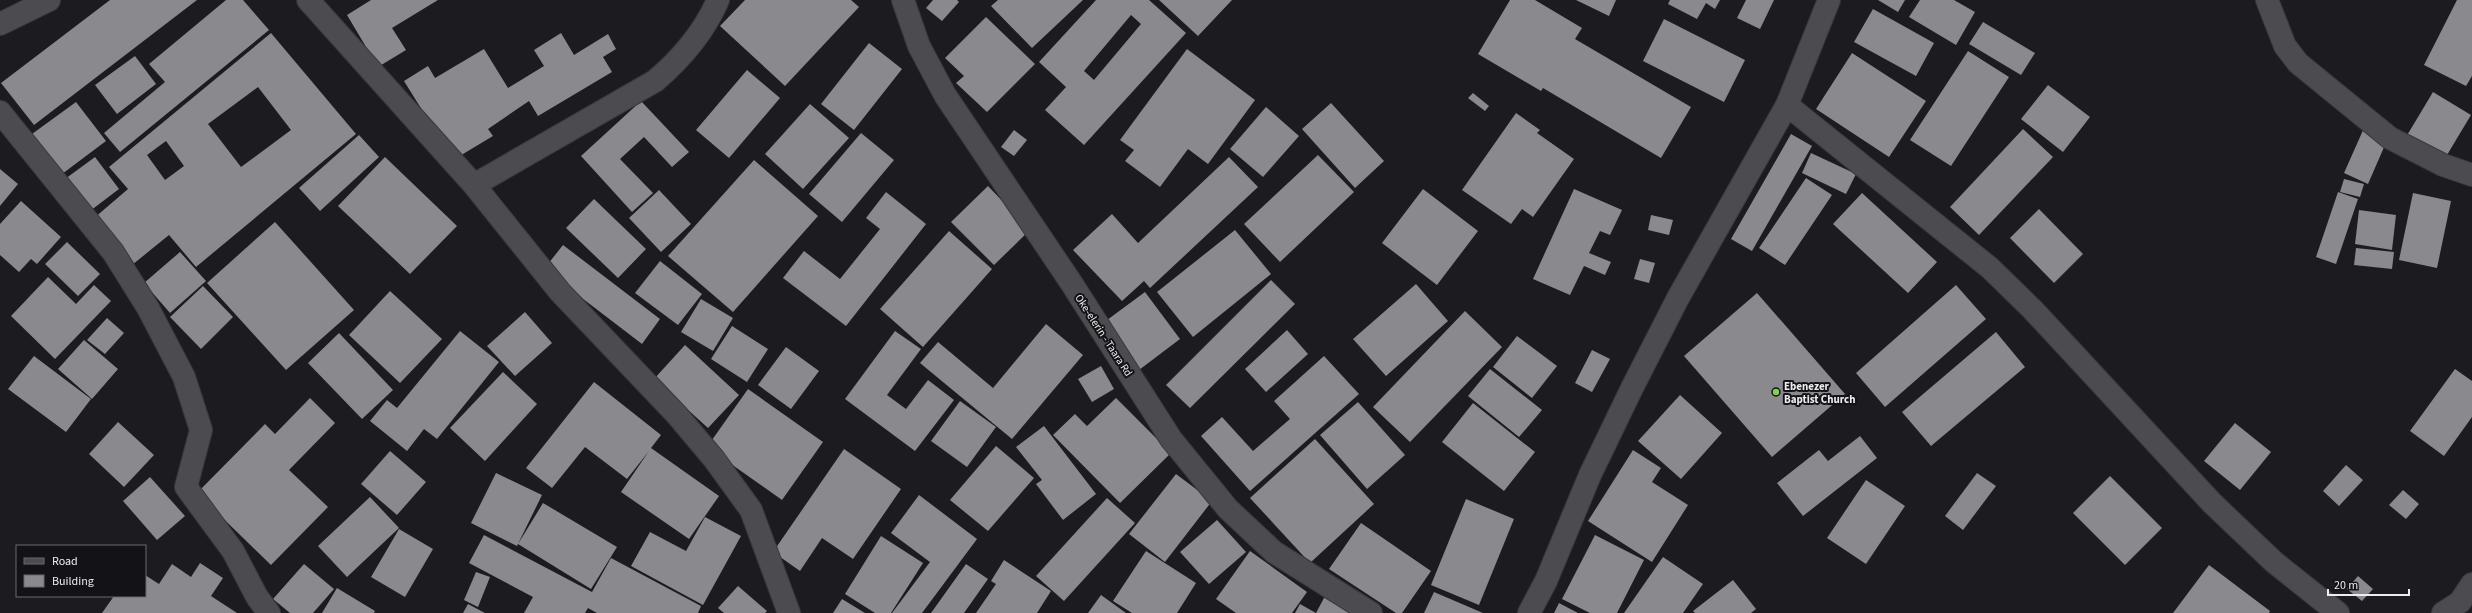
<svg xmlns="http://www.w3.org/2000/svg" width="2472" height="613" viewBox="0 0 2472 613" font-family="'Source Sans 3',sans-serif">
<rect width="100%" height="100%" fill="#1c1c20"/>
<path fill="#89898e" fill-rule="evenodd" d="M110 0H197L34 125 1 83Z
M226 0H243L269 30 120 152 104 133 165 82 149 64Z
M371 0H438L392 28 406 50 378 67 347 15Z
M745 0H851L859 7 785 86 720 26Z
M933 0H957L959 2 942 21 926 8Z
M998 0H1083L1032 48 991 6Z
M1096 0H1149L1186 33 1084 145 1045 110 1066 87 1039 62ZM1131 15 1141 24 1094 80 1084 71Z
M1159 0H1232L1198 36Z
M1510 0H1535L1582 28 1575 39 1691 107 1661 158 1543 88 1541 91 1478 54Z
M1576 0H1616L1609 16Z
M1670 0H1720L1715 9 1706 3 1697 19 1668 4Z
M1746 0H1774L1760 29 1737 18Z
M1878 0H1905L1898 12Z
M1920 0H1954L1975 12 1956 45 1909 17Z
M2457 0H2472V76L2466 86 2424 65Z
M1873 9 1934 43 1916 76 1854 42Z
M986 17 1035 64 987 112 956 83 964 76 945 58Z
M1664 19 1745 60 1724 102 1643 61Z
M1983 22 2035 53 2021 75 1969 44Z
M271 33 356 134 196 267 169 235 132 265 93 219 128 189 109 167ZM258 87 291 130 241 167 208 124ZM166 141 184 166 165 180 147 155Z
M561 33 574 55 608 34 616 49 603 57 612 72 538 116 529 101 488 129 493 136 453 160 404 81 428 66 435 78 484 49 508 88 544 66 534 50Z
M869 43 902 69 854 130 821 104Z
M1187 49 1255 100 1208 164 1188 149 1160 187 1125 161 1134 150 1120 140Z
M1968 51 2009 77 1951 166 1910 140Z
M1852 53 1926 101 1889 157 1816 109Z
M135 56 156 84 117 114 95 85Z
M747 70 780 98 729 158 696 130Z
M2048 85 2090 117 2063 152 2021 119Z
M2433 92 2471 115 2444 160 2406 137Z
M1473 93 1489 106 1485 111 1468 98Z
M641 101 689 152 672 167 644 137 620 159 653 193 632 212 581 156Z
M76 102 106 141 62 174 32 134Z
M1331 103 1384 161 1355 188 1302 129Z
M810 104 849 138 803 189 765 154Z
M1266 107 1299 136 1263 177 1230 149Z
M1516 113 1540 130 1537 133 1574 159 1533 217 1522 209 1511 224 1462 190Z
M2364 128 2388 138 2368 184 2344 173Z
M2023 129 2053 157 1979 235 1950 207Z
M1014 130 1027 140 1014 156 1001 147Z
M861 133 894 160 842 222 809 194Z
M1791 134 1812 146 1752 251 1731 239Z
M359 135 379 157 320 211 299 188Z
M1811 153 1856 174 1846 194 1802 173Z
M1318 155 1354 192 1280 262 1244 224Z
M95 157 119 189 90 211 65 179Z
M385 157 457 226 410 274 338 206Z
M1229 157 1258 187 1150 288 1144 281 1122 301 1073 250 1112 214 1138 243Z
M754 160 818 216 733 312 668 256Z
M0 169 18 184 0 206Z
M1806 178 1832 195 1785 265 1759 248Z
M2344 179 2364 184 2360 197 2340 192Z
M988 186 1030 230 994 265 951 222Z
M1423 189 1478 231 1437 285 1382 243Z
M1574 189 1622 210 1610 235 1600 231 1589 253 1611 262 1605 275 1584 266 1570 295 1533 279Z
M659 190 691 224 661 252 629 218Z
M886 192 926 224 846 326 783 278 804 251 840 279 880 229 866 218Z
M2338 192 2358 199 2336 264 2316 257Z
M1862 193 1937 262 1908 293 1833 224Z
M2413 193 2451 201 2437 268 2399 260Z
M594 199 646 249 618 278 566 228Z
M21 201 61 237 37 264 31 259 19 272 0 255V224Z
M2039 209 2083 254 2054 283 2010 238Z
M2359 210 2396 215 2392 250 2355 244Z
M1651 215 1673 220 1669 235 1648 230Z
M275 222 354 310 286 370 207 283Z
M1235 230 1271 274 1193 337 1157 292Z
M949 231 992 269 923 347 880 309Z
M67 242 100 274 78 296 45 264Z
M563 245 660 319 642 344 544 269Z
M2356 248 2394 252 2392 269 2354 265Z
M180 252 206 281 170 313 144 283Z
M1640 259 1655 263 1649 283 1634 279Z
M660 261 702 294 678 325 635 293Z
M48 277 76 304 94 285 111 301 55 359 11 316Z
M1271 280 1295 304 1190 408 1166 385Z
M1416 284 1448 321 1386 376 1353 339Z
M1956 285 1986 319 1885 407 1856 373Z
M203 286 233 317 201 349 170 317Z
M390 291 442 339 400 383 349 335Z
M1145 292 1180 339 1139 370 1103 323Z
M1757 293 1845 394 1772 457 1684 356Z
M701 299 733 318 713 351 681 332Z
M1465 311 1502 347 1410 442 1373 407Z
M525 312 552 343 515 376 487 346Z
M107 318 124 333 105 354 87 340Z
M1046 324 1083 355 1012 439 920 363 938 342 993 388Z
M732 326 768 349 747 382 711 359Z
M1287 330 1308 354 1266 392 1245 369Z
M460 331 499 362 437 439 424 429 407 451 370 421 387 400 397 408Z
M895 331 921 349 887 395 906 409 928 380 954 400 915 451 845 399Z
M1996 332 2025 367 1931 446 1902 412Z
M339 333 393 390 362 419 308 363Z
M1517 336 1557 366 1532 398 1493 367Z
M84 340 118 369 92 399 58 369Z
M685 345 739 395 708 428 654 379Z
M786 347 819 371 791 409 758 385Z
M1592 350 1610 359 1592 392 1575 383Z
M34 356 91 399 66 432 8 389Z
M1324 356 1359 394 1250 491 1201 436 1222 417 1253 451 1290 419 1274 401Z
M1101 366 1114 389 1092 402 1078 379Z
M1490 369 1542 410 1519 437 1468 396Z
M2455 369 2472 381V417L2444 456 2410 431Z
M503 372 537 404 485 461 450 428Z
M594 382 661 435 651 448 719 496 689 539 621 492 649 451 627 479 585 447 552 488 526 468Z
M748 389 823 442 782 500 707 447Z
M1680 395 1722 433 1681 479 1638 441Z
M310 398 335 423 289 470 328 507 271 565 197 493 265 424 275 434Z
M1116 398 1171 453 1120 503 1053 435 1075 414 1087 426Z
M960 401 996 427 967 467 931 441Z
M1358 402 1405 455 1367 489 1320 435Z
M1473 403 1535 452 1504 491 1442 442Z
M118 422 154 455 124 487 89 454Z
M2235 423 2271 452 2240 490 2204 461Z
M1044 426 1096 494 1063 520 1036 484 1042 480 1016 447Z
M1860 436 1877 458 1803 516 1777 483 1819 450 1828 461Z
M1315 439 1374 504 1310 563 1250 498Z
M996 446 1034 478 988 531 950 500Z
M844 449 901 489 853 559 822 538 800 571 773 552Z
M1633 450 1661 468 1652 482 1688 505 1652 562 1588 521Z
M390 451 426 482 397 515 361 484Z
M2346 465 2363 480 2339 506 2323 491Z
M496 473 542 495 517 546 471 523Z
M1977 473 1996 486 1963 530 1945 516Z
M1176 474 1212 501 1165 562 1129 534Z
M2110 476 2162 528 2125 565 2073 513Z
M150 477 185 516 157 540 123 501Z
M1866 480 1905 506 1866 564 1827 538Z
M2403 490 2419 504 2406 519 2389 505Z
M919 495 977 539 922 613H892L930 562 891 533Z
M370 497 399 528 347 577 318 546Z
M1107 498 1135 523 1064 601 1036 576Z
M1466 499 1514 519 1479 605 1431 585Z
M543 503 617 547 591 589 518 544Z
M705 517 741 536 703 605 631 566 650 532 686 551Z
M1217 520 1246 552 1209 584 1180 552Z
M1361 523 1431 571 1402 613H1396L1329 569Z
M399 529 433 549 405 597 371 577Z
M484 535 592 592 611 558 701 606 698 613H597L588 608 585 613H524L533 597 469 563Z
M1595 535 1644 560 1617 613H1590L1562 599Z
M881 536 923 563 891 613H875L845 594Z
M1146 551 1196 583 1177 613H1132L1113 601Z
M1250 551 1307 592 1292 613H1236L1216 599Z
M1663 557 1703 584 1683 613H1624Z
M1004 560 1051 591 1037 613H976L996 584 991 581Z
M200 563 223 578 211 596 237 613H102L114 596H145V575L159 584 172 564 191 577Z
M304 564 334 589 313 613H290L273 599Z
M966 564 988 579 964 613H931Z
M2209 565 2270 611 2269 613H2173Z
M476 572 490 577 478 607 464 600Z
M2358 576 2373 589 2362 601 2347 589Z
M1733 580 1756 609 1751 613H1695L1693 611Z
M738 586 767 611 765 613H724L718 608Z
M337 588 375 611 374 613H322Z
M1434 592 1483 613H1424Z
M1101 595 1126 613H1088Z
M1325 596 1356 613H1295L1300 604 1316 613Z
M842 599 865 613H833Z
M1559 603 1578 613H1554Z
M468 604 485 613H463Z"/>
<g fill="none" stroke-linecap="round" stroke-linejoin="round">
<defs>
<path id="street" d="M308 0 474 185 560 292 677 415 714 459 751 510 789 613
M903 0 919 46 945 95 1072 284 1171 439 1228 509 1274 552 1371 613
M2267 0 2285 46 2298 63 2390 138 2443 165 2472 175
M0 24 49 0
M1787 105 1990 268 2033 310 2212 503 2274 562 2338 613
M0 112 113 252 148 308 184 377 201 430 186 487 233 551 257 597 269 613
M474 185 655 81C681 59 704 32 718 0
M2443 613 2460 602 2472 584"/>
<path id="secondary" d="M1529 613 1546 581 1590 475 1632 388 1678 298 1787 105 1829 0"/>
</defs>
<use href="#street" stroke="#3a3a3c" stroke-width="24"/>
<use href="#secondary" stroke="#3a3a3c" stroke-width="24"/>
<use href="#street" stroke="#4b4b50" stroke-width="22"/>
<use href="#secondary" stroke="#4b4b50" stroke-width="22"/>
</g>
<circle fill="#84cf4d" stroke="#131317" stroke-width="1.5" cx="1776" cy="392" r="4"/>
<g text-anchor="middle" stroke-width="4" stroke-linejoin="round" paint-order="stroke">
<g font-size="11" fill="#ededef" stroke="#131317">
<text transform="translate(1104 335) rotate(57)" y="4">Oke-elerin - Taara Rd</text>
</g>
<g font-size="11" font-weight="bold" fill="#ededef" stroke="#131317" text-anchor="start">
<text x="1784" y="390">Ebenezer<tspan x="1784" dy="13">Baptist Church</tspan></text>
</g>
</g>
<rect x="16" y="545" width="130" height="52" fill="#131317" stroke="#6a6a6d"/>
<rect x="24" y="558" width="20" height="6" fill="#4b4b50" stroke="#6a6a6d"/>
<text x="52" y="565" font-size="12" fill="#ededef">Road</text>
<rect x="24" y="575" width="20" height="12" fill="#89898e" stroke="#6a6a6d"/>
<text x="52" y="585" font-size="12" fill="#ededef">Building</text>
<path d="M2328 589v6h81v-6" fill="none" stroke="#ededef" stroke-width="2"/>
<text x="2334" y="589" font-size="12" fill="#ededef" stroke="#131317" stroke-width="3" paint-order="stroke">20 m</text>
</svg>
